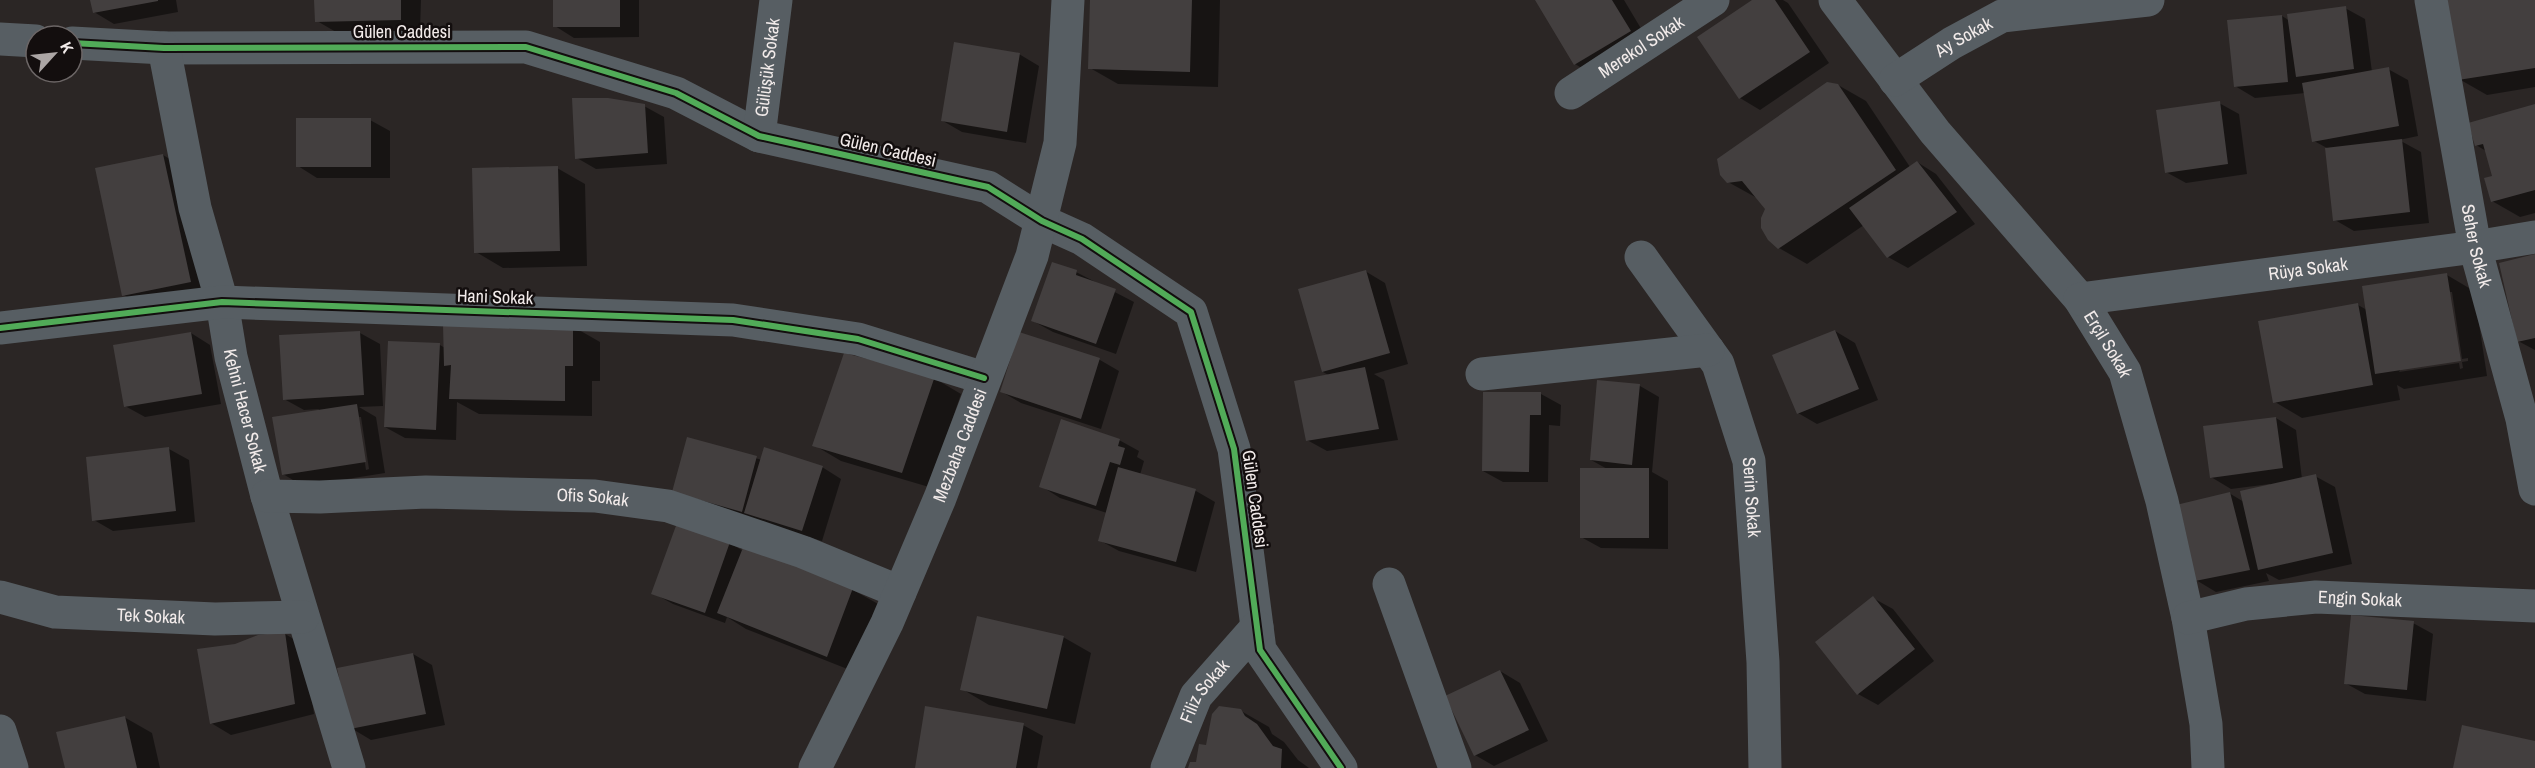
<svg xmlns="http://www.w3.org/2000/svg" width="2535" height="768" viewBox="0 0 2535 768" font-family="'Archivo Narrow',sans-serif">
<rect width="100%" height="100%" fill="#2b2625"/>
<path fill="#0007" fill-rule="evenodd" d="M92 0H176L178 12 114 24 94 12Z
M316 0H421L420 31 336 32 317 21Z
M554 0H639V37L574 38 555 26Z
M1091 0H1220L1218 87 1118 84 1090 68Z
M1537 0H1624L1649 42 1595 76 1575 64Z
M1755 0H1783L1788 3 1829 63 1760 110 1740 98Z
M2535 0V87L2487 95 2459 79Z
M2345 8 2365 19 2372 72 2388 69 2408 80 2418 136 2399 140 2421 152 2429 223 2354 231 2335 220 2327 148 2314 141 2305 93 2255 98 2235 86 2282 16 2290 21Z
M1019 54 1039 66 1026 143 962 132 943 121Z
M1838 85 1866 101 1910 167 1917 162 1936 174 1975 224 1908 268 1888 257 1864 225 1807 264 1779 248 1766 209 1757 198 1728 182Z
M2219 103 2239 114 2247 174 2186 183 2166 172Z
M2535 105V213L2520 217 2492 201 2494 177 2486 151 2476 145Z
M644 106 664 117 667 164 596 169 577 158Z
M370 120 390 131V178H317L298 166Z
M163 155 190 171 217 297 151 311 124 295Z
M557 168 585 184 587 266 503 268 476 252Z
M2535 256V350L2518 341Z
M1365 271 1385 283 1408 364 1374 374 1384 380 1398 440 1327 451 1307 440 1330 376 1323 372Z
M1076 272 1134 302 1116 354 1053 332 1033 321Z
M2447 275 2474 291 2487 376 2404 389 2397 385 2400 400 2302 418 2275 402 2358 305 2367 310ZM2449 292H2452L2462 359 2468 358V361L2462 362 2463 368 2460 369 2459 363 2399 372Z
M572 326 600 342V381H592V416L479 414 457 402 456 440 405 438 385 427 440 345 445 348Z
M1835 331 1855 343 1878 400 1817 424 1798 413Z
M191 333 210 345 221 404 145 417 125 406Z
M360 333 380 344 383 406 359 407 376 417 385 473 303 486 283 474 319 409 304 410 284 399 281 337ZM358 417H361L369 469 366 470Z
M1020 334 1100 360 1119 371 1101 429 1021 403 1002 392Z
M934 378 961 394 929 487 841 461 814 445Z
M1599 382 1640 386 1659 397 1652 472 1668 481V549L1601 548 1581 537 1609 470 1591 460Z
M1484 393 1541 394 1561 405 1560 426 1549 425 1548 482H1503L1483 471Z
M2276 418 2296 430 2302 479 2315 476 2335 487 2352 564 2279 580 2266 573 2269 581 2216 592 2196 580 2229 493 2244 502 2270 486V484L2231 489 2211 477Z
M688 438 762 460 822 467 841 479 822 541 693 503Z
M1119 440 1139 451 1137 457 1144 461 1140 475 1196 491 1215 502 1196 572 1119 551 1099 540 1107 513 1060 498 1041 486Z
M169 449 189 460 195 522 113 531 94 520Z
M730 543 743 551 853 590 880 605 855 672 746 629 727 617 725 623 673 604 653 593Z
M1873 598 1893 609 1934 661 1878 705 1858 694Z
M2413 623 2433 634 2426 701 2365 694 2345 683Z
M285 634 304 645 314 714 231 735 211 723Z
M1063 637 1091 653 1075 724 989 705 962 689Z
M413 654 432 665 445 725 371 740 351 728Z
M1500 671 1520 683 1548 741 1494 766 1475 755Z
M1241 711 1269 727 1272 734 1284 742 1298 760 1309 768H1190L1197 764 1208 746Z
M124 717 152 733 160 768H67Z
M1023 725 1043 736 1037 768H916Z"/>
<path fill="#433f3f" d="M90 0H158V1L93 13Z
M314 0H401V20L315 22Z
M553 0H620V27H553Z
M1090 0H1192L1190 72 1088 69Z
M1535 0H1612L1631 31 1574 65Z
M1752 0H1775L1810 52 1739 99 1697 37Z
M2446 0H2535V68L2458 80Z
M2346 6 2354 69 2296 77 2287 14Z
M2282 15 2288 82 2234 87 2227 20Z
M954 42 1020 53 1007 132 941 121Z
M2389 67 2399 126 2312 142 2302 83Z
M1827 82 1838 84 1896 170 1778 249 1768 240 1761 228V218L1765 209 1742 181 1727 183 1720 175 1717 159Z
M572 98H608L645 104 648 153 575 159Z
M2220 101 2228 164 2165 173 2156 110Z
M2535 104V190L2491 202 2484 178 2492 176 2483 144 2475 146 2468 123Z
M296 118H371V167H296Z
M2402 139 2410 212 2333 221 2325 148Z
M163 154 191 282 122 296 95 168Z
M1917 161 1957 212 1887 258 1849 208Z
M558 166 560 251 474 253 472 168Z
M2535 254V338L2517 342 2499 263Z
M1052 262 1077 270 1076 275 1116 289 1096 344 1031 321Z
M1366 270 1390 353 1322 372 1298 289Z
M2447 273 2461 361 2375 374 2362 286Z
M2358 303 2373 385 2273 403 2258 321Z
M443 324 573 325V366H565V401L449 399 451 365 444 366Z
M1835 330 1859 389 1797 414 1772 355Z
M360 331 364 395 283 400 279 335Z
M191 332 202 394 124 407 113 345Z
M1019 332 1100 358 1081 419 1000 392Z
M388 341 440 343 436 430 384 427Z
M844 353 935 376 902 473 812 446Z
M1365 367 1379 429 1306 441 1294 381Z
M1597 380 1640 384 1632 465 1590 460Z
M1483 392H1541V415H1530L1529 472 1482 471Z
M357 404 366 462 282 475 272 417Z
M2276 417 2283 468 2210 478 2203 426Z
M1061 419 1120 439 1118 446 1125 448 1120 465 1110 462 1096 506 1039 487Z
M687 437 757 456 742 512 672 492Z
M169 447 176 511 92 521 86 457Z
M764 447 823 466 802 531 744 513Z
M1118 467 1196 489 1176 562 1098 541Z
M1580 468H1649V538H1580Z
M2316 474 2333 553 2258 570 2240 491Z
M2230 492 2250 570 2195 581 2176 505Z
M677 523 730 542 705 613 651 594Z
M744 545 853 588 827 657 717 613Z
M1873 596 1915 649 1857 695 1815 642Z
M2351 615 2414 621 2407 690 2344 684Z
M977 616 1064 636 1047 709 960 690Z
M285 632 295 704 210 724 197 649 235 644 258 635Z
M413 653 426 714 350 729 337 668Z
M1500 670 1529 730 1474 756 1445 696Z
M925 706 1024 723 1016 768H915Z
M1219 706 1241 709 1245 716 1257 724 1273 746 1282 749 1281 768H1188L1190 762H1196L1199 744 1206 745 1212 714Z
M125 716 137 768H65L56 732Z
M2462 725 2535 741V768H2453Z"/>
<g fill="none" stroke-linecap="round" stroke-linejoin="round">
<g stroke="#575e63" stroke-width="33">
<path id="s1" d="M1835 0 1935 132 2080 299 2125 372 2162 501 2188 618 2206 724 2208 768"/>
<path id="s2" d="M2431 0 2475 247 2522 419 2535 489"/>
<path d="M0 39 36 41"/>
<path d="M72 43 164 48 526 47 676 93 759 136 988 187 1042 221 1082 239 1191 312 1234 449 1260 650 1341 768"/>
<path id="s3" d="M164 48 195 208 222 302 231 357 267 496 349 768"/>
<path id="s4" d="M1895 80 1952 43 2002 16 2148 0"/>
<path id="s5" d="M1571 93 1713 0"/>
<path id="s6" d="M759 136 776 0"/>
<path id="s7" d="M1641 257 1718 364 1749 461 1763 662 1765 768"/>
<path id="s8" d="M2080 299 2475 247 2535 237"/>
<path d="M0 328 222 302 733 320 858 339 984 378"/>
<path d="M1482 374 1708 350"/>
<path id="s9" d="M267 496 320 497 426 492 595 496 668 506 803 552 900 592"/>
<path d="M1389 584 1455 768"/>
<path id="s10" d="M0 597 55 612 215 619 303 617"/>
<path id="s11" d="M2188 618 2246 604 2316 597 2535 606"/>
<path d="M0 731 12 768"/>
<path id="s12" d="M815 768 887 623 940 498 1032 256 1060 143 1068 0"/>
<path id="s13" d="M1167 768 1196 696 1257 627"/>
</g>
<defs>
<path id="cycleway" d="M72 43 164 48 526 47 676 93 759 136 988 187 1042 221 1082 239 1191 312 1234 449 1260 650 1341 768
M0 328 222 302 733 320 858 339 984 378"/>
</defs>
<use href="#cycleway" stroke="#130e0e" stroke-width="10"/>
<use href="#cycleway" stroke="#51ab58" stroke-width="6"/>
</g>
<g text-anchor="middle" stroke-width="5" stroke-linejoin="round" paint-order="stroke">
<g font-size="18" fill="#f2ebea" stroke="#130e0e">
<text x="402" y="38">Gülen Caddesi</text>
<text dy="6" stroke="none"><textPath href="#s4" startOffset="81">Ay Sokak</textPath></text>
<text dy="6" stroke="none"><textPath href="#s5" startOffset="84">Merekol Sokak</textPath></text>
<text dy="6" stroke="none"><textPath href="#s6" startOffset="69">Gülüşük Sokak</textPath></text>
<text transform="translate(888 150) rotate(13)" y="6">Gülen Caddesi</text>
<text dy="6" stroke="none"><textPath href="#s2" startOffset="250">Seher Sokak</textPath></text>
<text dy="6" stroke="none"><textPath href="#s8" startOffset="230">Rüya Sokak</textPath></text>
<text transform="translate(495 297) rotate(2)" y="6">Hani Sokak</text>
<text dy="6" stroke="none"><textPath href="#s1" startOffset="440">Erçil Sokak</textPath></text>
<text dy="6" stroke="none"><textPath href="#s3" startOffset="372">Kehni Hacer Sokak</textPath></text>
<text dy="6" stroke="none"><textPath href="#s12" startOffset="354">Mezbaha Caddesi</textPath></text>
<text dy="6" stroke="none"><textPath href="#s7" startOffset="270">Serin Sokak</textPath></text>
<text dy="6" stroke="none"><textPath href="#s9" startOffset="326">Ofis Sokak</textPath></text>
<text transform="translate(1255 499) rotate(82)" y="6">Gülen Caddesi</text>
<text dy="6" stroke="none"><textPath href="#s11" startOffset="174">Engin Sokak</textPath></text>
<text dy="6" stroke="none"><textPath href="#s10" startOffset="153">Tek Sokak</textPath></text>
<text dy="6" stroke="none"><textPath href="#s13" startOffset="86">Filiz Sokak</textPath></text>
</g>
</g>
<g transform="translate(54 54) rotate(63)"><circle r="28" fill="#130e0e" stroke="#6c6666" stroke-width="1.5"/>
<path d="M0-4.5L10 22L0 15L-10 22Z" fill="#aca6a5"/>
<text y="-9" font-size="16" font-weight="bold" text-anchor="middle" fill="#f2ebea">K</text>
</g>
</svg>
